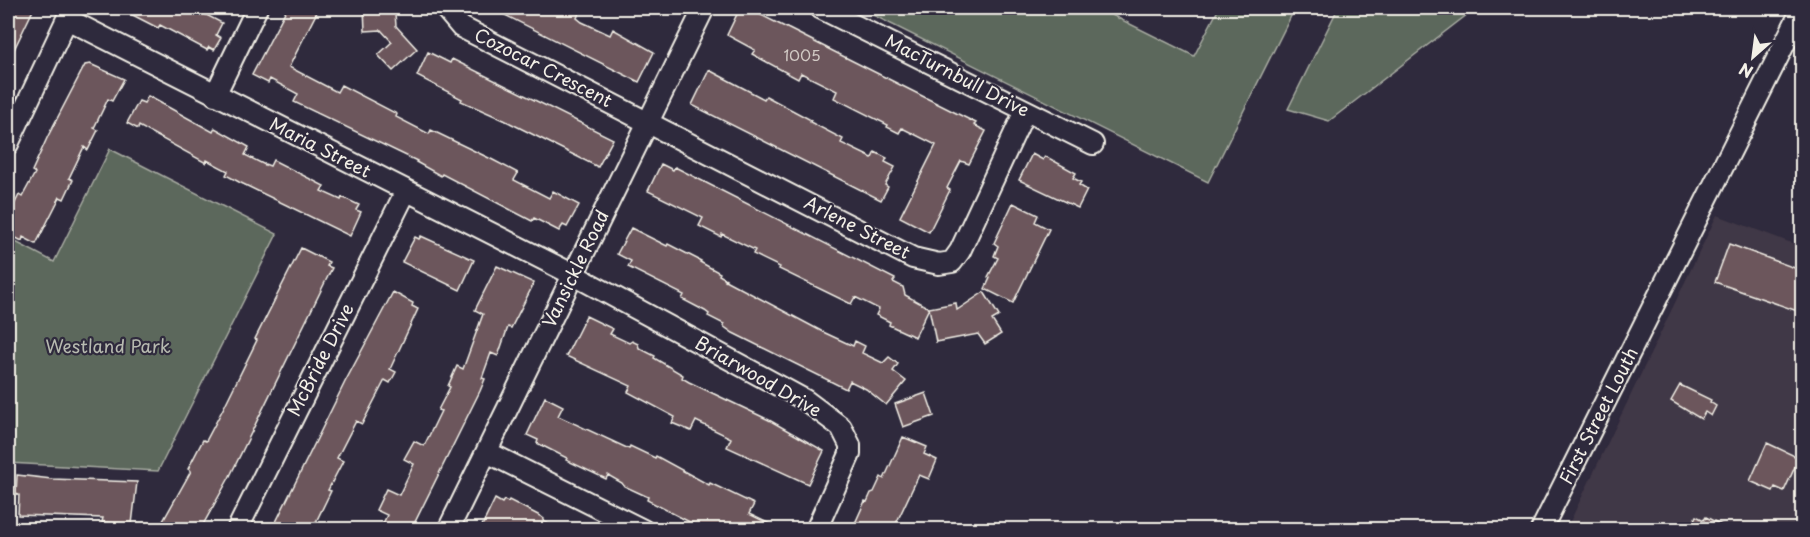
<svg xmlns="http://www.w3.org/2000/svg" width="1810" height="537" viewBox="0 0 1810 537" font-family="'Playpen Sans',sans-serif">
<rect width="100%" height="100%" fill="#2f2a3d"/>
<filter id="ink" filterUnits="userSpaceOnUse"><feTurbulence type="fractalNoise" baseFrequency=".0167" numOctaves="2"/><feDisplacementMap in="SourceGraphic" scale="12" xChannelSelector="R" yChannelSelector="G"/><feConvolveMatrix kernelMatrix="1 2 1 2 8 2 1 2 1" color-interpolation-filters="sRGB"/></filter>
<g filter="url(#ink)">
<path fill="#413746" d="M1717 215 1802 247V529L1566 530Z"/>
<path fill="#5b675c" stroke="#a8aca2" stroke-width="1.5" d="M859 8H1098L1194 56 1219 8H1295L1208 182Z
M1338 8H1528L1472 11 1329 121 1288 109Z
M110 149 277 234 158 471 8 463V238L54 262Z"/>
<path fill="#6c565c" stroke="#f4f1e8" stroke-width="1.5" d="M8 8H34L8 62Z
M119 8H193L222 23 216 35 221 38 214 50 209 47 207 50 160 25 158 28Z
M287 8H319L289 67 337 92 341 85 397 114 396 117 429 134 431 130 491 159 518 173 514 180 549 198 553 191 579 205 567 227 563 225 559 231 534 218 532 221 442 174 441 176 416 162 417 161 294 102 298 94 270 79 268 83 252 75Z
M364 8H392V13H395L396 26 417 49 393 71 378 55 392 42 381 30 365 31Z
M491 8H569L579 13 577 18 582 22 610 35 613 29 654 52 639 82Z
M740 8 752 14 753 11 779 24 976 123 974 125 986 131 969 164 961 161 947 188 950 190 929 232 900 217 936 145 902 128 899 133 887 127 888 125 834 98 837 91 801 73 798 79 752 54 755 50 727 35Z
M428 52 450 63 452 59 613 139 598 167 504 120 461 101 462 99 417 76Z
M90 64 124 79 112 101 108 99 94 128 98 130 88 150 84 147 69 178 73 180 64 199 60 197 36 244 23 237 22 241 8 234V217L19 195 22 197 35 173 32 171 48 136 85 65Z
M709 70 764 99 766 96 777 102 811 120 810 122 843 139 841 143 872 158 875 152 887 158 885 162 895 167 885 185 888 187 881 200 692 105Z
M148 96 213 132 215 128 249 147 245 155 265 165V164L270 166 273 160 324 186 321 191 341 200 342 197 359 205 356 210 361 212 350 236 239 182 226 175 228 171 207 160 206 163 139 126 138 129 127 123 139 101 144 103Z
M1032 154 1043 160 1045 156 1076 173 1073 178 1081 182 1079 185 1087 190 1078 208 1019 180Z
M661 164 673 170 675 167 895 279 893 282 903 287 905 295 929 308 915 337 889 325 890 322 876 315 879 309 855 297 851 304 779 269 780 267 753 254 755 250 722 234 721 237 699 226 703 218 648 191Z
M1013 203 1038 215 1035 222 1049 229 1013 303 985 289 990 278 988 277 998 258 994 256 998 246 994 243Z
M631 228 667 246 668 244 701 261 700 262 720 273 719 275 726 279 725 280 823 332 853 346 855 341 865 346 862 353 883 363 889 357 898 364 893 371 906 381 886 405 866 389 850 381 846 389 733 333 723 326 724 324 708 316 709 314 705 311 682 299 684 295 628 267 631 261 617 254Z
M421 236 474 260 460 290 402 262 415 237 419 239Z
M1729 244 1803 271V313L1715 282Z
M301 248 329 262 327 266 332 268 229 478 200 530H158L191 471 188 469 203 440 206 441 225 405 257 340 255 339Z
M497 266 534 283 511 328 508 327 498 356 491 353 482 378 485 379 480 391 411 530H380L387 515 376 510 386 489 399 495 414 464 404 459 414 441 424 446 441 411 438 410 450 387 448 386 457 366 463 369 483 314 475 310Z
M393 292 413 303 412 306 418 309 391 367 390 369 396 372 390 383 385 380 362 424 356 421 337 458 343 461 328 490 331 491 312 530H272L345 382Z
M984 292 999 316 992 320 1001 334 985 344 978 334 936 342 929 308 956 303 957 310Z
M586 316 613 329 610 334 629 343 632 341 638 344 639 348 655 356 654 358 683 375 682 378 689 382 769 420 824 451 808 484 727 447 731 438 696 421 691 431 672 423 675 417 628 392 631 386 566 356Z
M1680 385 1711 400 1710 402 1716 406 1711 416 1705 412 1701 419 1671 401Z
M926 393 934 416 903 427 895 404Z
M545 397 563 406 558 416 629 449 630 446 655 458 656 456 709 485 710 483 754 504 749 514 782 530H705L647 500 648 497 624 486 622 483 608 475 606 479 566 460 567 458 537 443 538 440 527 435Z
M903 437 927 447 924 454 937 460 929 479 919 475 893 530H852L865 501 867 502 871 493 874 492 881 477 884 479Z
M1767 443 1799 458 1784 491 1775 487 1773 491 1750 481Z
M17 475 52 479 137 482 132 524 102 522 103 518 18 515 19 495 16 494Z
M495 499 502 503 504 500 508 502 509 500 540 516 544 519 543 521 560 530H480Z
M1696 516 1704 520 1706 517 1731 530H1689Z"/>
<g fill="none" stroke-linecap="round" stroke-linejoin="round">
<defs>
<path id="minor" d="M445 8 461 27 913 258 939 264 952 262 960 251 1025 111
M820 8 1093 144
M67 19 574 275 805 400 841 427 850 445V454L816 530
M215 95 257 8
M8 144 72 8
M487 452 643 530
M237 530 406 191
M448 530 704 8
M1541 530 1802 9"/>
</defs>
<use href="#minor" stroke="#f4f1e8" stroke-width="24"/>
<use href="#minor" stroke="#2f2a3d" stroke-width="20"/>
</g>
</g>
<g text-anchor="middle" stroke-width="4.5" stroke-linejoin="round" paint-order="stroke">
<g font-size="15" fill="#d2cac5">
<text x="802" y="61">1005</text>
</g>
<g font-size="18" fill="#f4f1e8" stroke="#2f2a3d">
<text transform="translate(543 68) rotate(27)" y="6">Cozocar Crescent</text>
<text transform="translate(957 76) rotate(27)" y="6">MacTurnbull Drive</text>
<text transform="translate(320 148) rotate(27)" y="6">Maria Street</text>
<text transform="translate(857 228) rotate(27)" y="6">Arlene Street</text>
<text transform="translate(576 269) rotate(-64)" y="6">Vansickle Road</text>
<text transform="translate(321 360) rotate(-63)" y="6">McBride Drive</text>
<text transform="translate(758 377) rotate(30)" y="6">Briarwood Drive</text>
<text transform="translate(1599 416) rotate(-63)" y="6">First Street Louth</text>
</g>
<g font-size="18" fill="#b7bab0" stroke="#2f2a3d">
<text x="108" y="353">Westland Park</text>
</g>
</g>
<rect width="1810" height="537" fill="none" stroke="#2f2a3d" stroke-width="30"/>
<rect x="15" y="15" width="1780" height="507" fill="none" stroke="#f4f1e8" stroke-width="2" filter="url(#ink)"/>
<g transform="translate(1753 57) rotate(208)" stroke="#2f2a3d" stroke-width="4.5" paint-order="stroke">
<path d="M0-4.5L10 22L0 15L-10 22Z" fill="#f4f1e8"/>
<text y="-9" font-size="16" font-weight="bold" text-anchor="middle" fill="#f4f1e8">N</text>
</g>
</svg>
